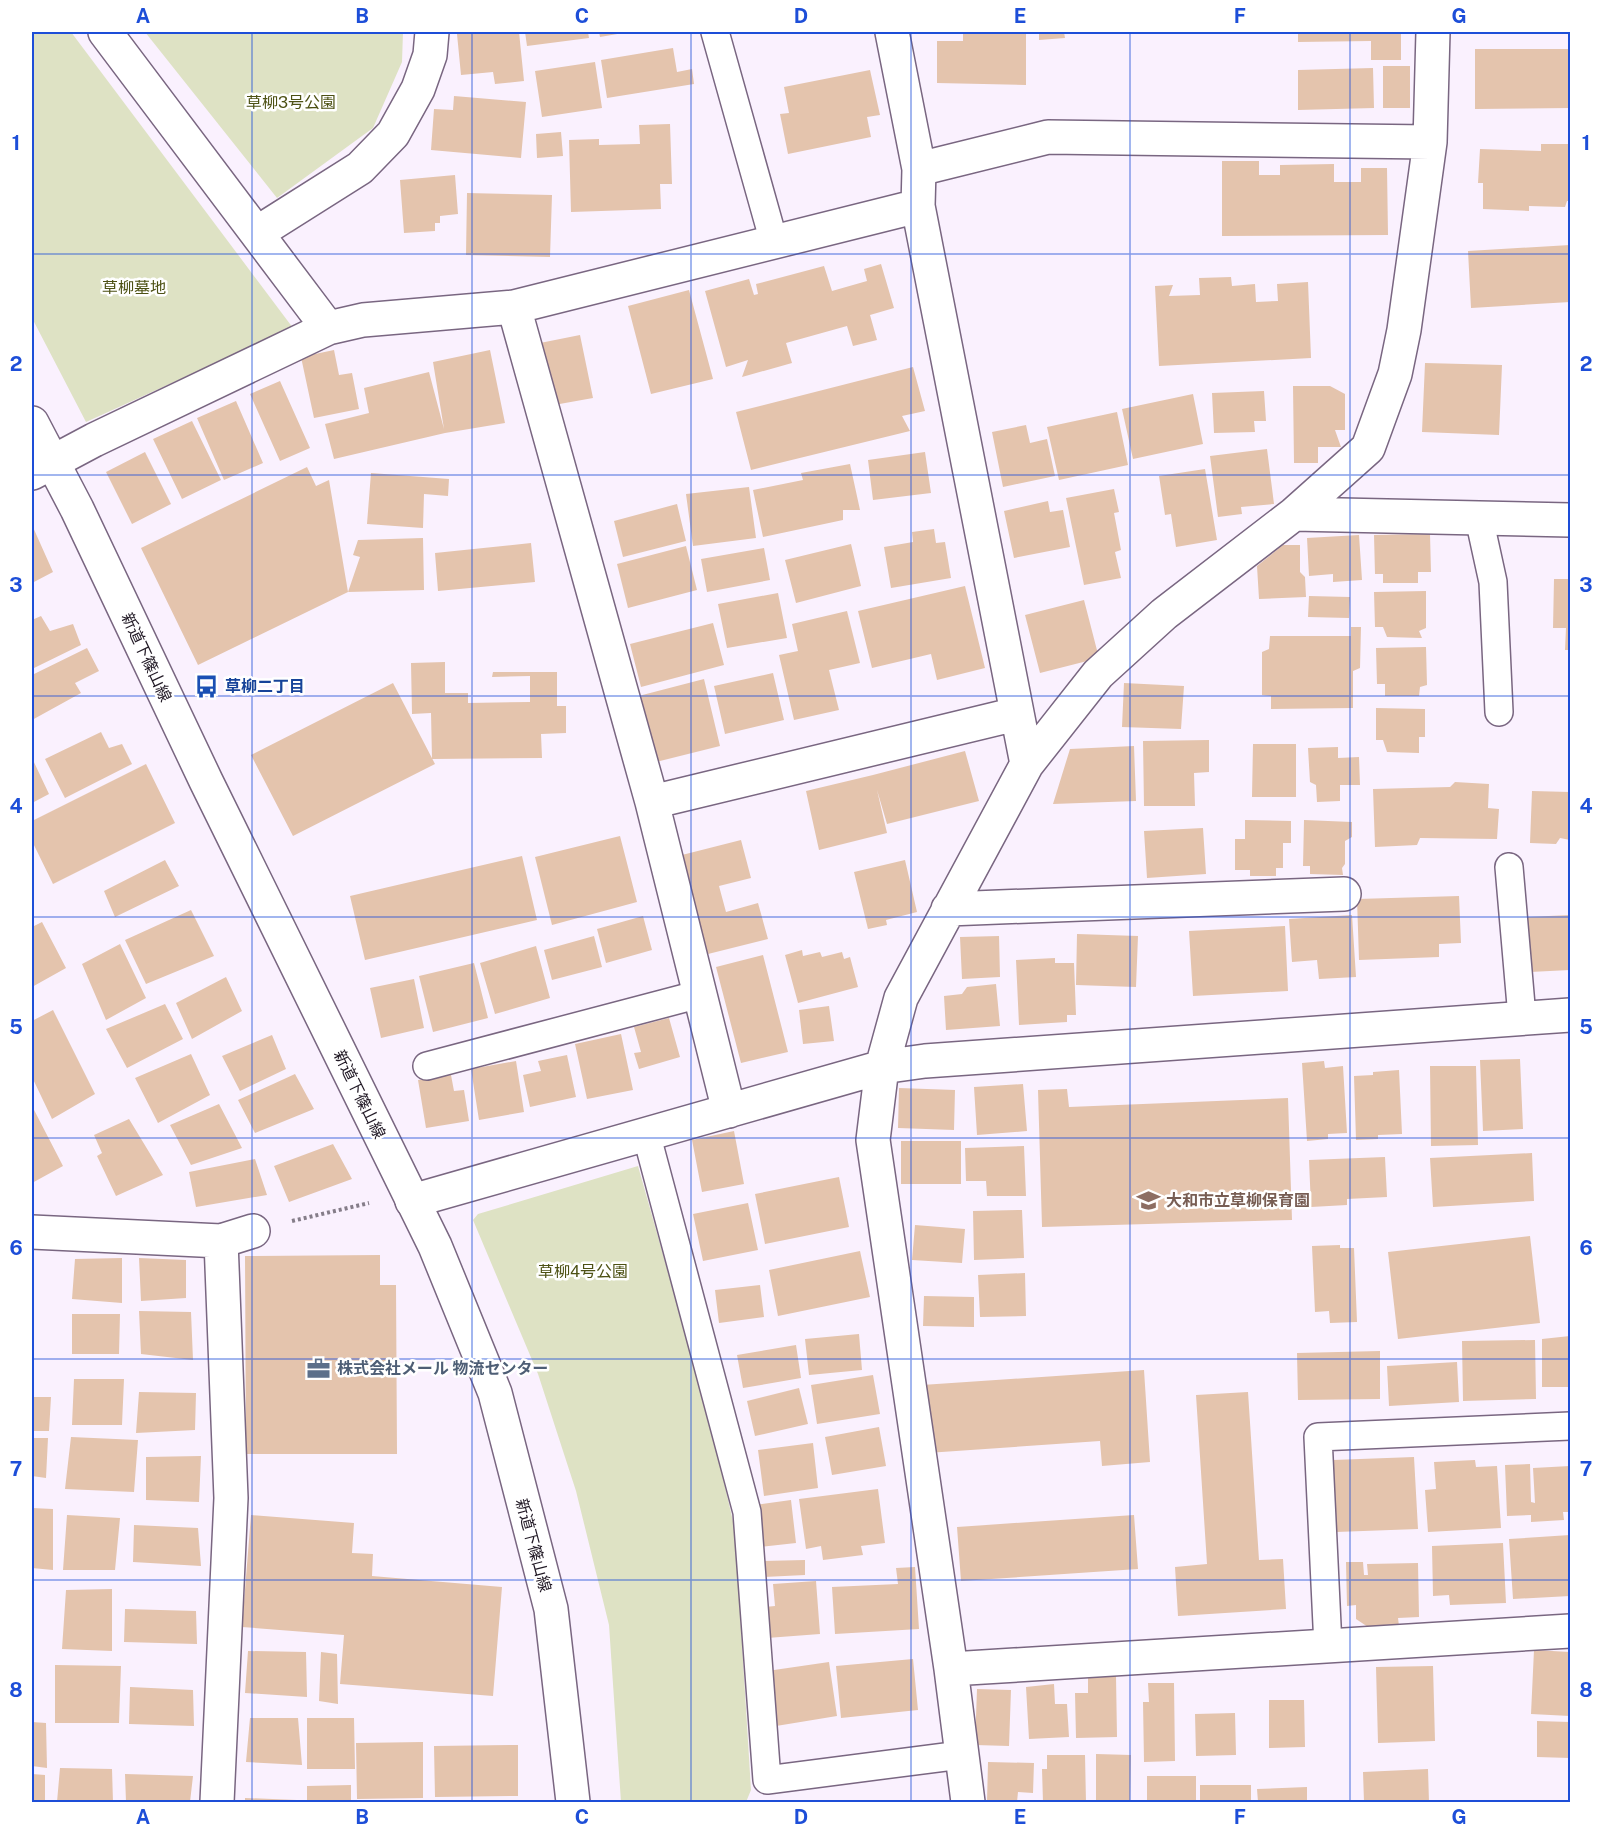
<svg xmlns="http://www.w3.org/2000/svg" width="1602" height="1834" viewBox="0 0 1602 1834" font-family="'Public Sans','Noto Sans JP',sans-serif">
<rect width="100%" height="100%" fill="#faf1fe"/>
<path fill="#dee2c4" d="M32 32H71L293 328 86 422 32 318Z
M145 32H403L402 62 373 128 277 198Z
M638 1166 709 1417 735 1530 751 1790 746 1802H621L609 1625 576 1491 538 1374 473 1220 478 1214Z"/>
<path fill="#e4c4ad" d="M476 32H519L524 81 495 84 493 72 461 75 457 34Z
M525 32H588L589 38 527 46Z
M599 32H623V33L600 37Z
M963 32H1005V34H1026V85L937 83V41H963Z
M1039 32H1064L1065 38 1039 40Z
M1298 32H1401V60H1371V41L1298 42Z
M673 48 677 72 692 69 694 84 607 98 601 60Z
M1475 49H1570V108L1475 109Z
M595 62 602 108 542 117 535 71Z
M1383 66H1410V108H1383Z
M1373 68 1374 108 1298 110V70Z
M870 70 880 115 867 117 871 137 788 154 780 114 789 113 784 87Z
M454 96 526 102 521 158 431 150 434 109 453 110Z
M670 124 672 184H660L661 209 571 212 569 140 599 139V145L640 144 639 125Z
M561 132 563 156 537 158 536 134Z
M1541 144H1570V201H1567L1565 207 1529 206V211L1483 209V183H1478L1480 149 1541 151Z
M1222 161H1259V175H1280V165L1334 164V182H1361V168H1387L1388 235 1222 236Z
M455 175 458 214 440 216V223H435V231L404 233 400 180Z
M467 193 552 195 550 257 466 255Z
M1570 245V302L1471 308 1468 251Z
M881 264 894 308 870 315 877 340 853 346 847 326 786 343 792 363 742 377 748 360 726 367 705 291 749 279 754 295 758 294 756 284 824 266 832 291 867 281 864 269Z
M1231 277 1232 286 1255 284 1256 302 1278 301 1277 284 1308 282 1311 358 1159 366 1155 286 1173 285 1169 296 1200 295 1199 278Z
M689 290 713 379 651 394 628 306Z
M580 335 593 398 554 405 540 343Z
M334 350 339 375 352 373 359 409 314 418 301 357Z
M490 350 505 423 445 433 334 459 325 424 369 413 364 388 429 372 444 429 433 362Z
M1425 363 1502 365 1499 435 1422 432Z
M913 367 925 411 902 416 910 431 751 470 736 412Z
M280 381 310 448 280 461 250 394Z
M1293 386H1330L1345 394V430H1335L1341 447H1318V463H1294Z
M1264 391 1266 421H1254L1255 432 1214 433 1212 393Z
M1193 394 1203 444 1133 459 1122 409Z
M236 401 263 463 224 480 197 418Z
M1117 412 1128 465 1059 480 1047 427Z
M192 421 221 480 182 499 153 439Z
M1026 425 1030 443 1047 439 1055 476 1003 487 992 432Z
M1267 449 1274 504 1241 507 1242 514 1218 517 1210 456Z
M145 452 171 504 132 524 106 472Z
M925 452 931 493 873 500 868 460Z
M850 464 860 510H843V520L763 537 753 490 803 480 801 473Z
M307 467 316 486 329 480 348 592 198 665 141 548Z
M1205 469 1217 540 1176 547 1171 514 1165 515 1159 476Z
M371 473 449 479 448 496 424 494 423 528 367 524Z
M749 487 756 538 693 546 686 494Z
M1114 489 1119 512 1114 513 1121 550 1115 552 1121 578 1084 585 1066 498Z
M1048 501 1050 512 1063 510 1070 547 1014 558 1004 511Z
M677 504 686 541 623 557 614 521Z
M32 525 53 572 32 583Z
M934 529 936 543 945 542 951 578 891 588 884 547 913 542 912 532Z
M1430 534 1431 572H1418V583H1383V574H1375L1374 535Z
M1359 535 1362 580 1333 582V574L1309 576 1307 538Z
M423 538 424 590 348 592 360 557 353 555 358 540Z
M531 543 535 582 438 591 435 553Z
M851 544 861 586 796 603 785 560Z
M1283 545H1300V572L1305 577 1306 597 1259 599 1257 566Z
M686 546 697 590 628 608 617 564Z
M764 548 770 580 707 592 701 559Z
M1554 579H1570V650H1565L1566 628H1553Z
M965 586 985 668 937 680 931 654 872 668 858 611Z
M1426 591V628L1419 631 1422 638 1387 637 1383 627H1375L1374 592Z
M778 593 787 638 727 648 718 604Z
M1309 596 1350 597 1349 618 1308 617Z
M1084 600 1099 658 1040 673 1025 615Z
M847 611 860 663 829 670 839 710 794 720 779 655 798 651 792 624Z
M41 616 50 631 73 624 81 645 32 669V620Z
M713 623 724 665 641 687 630 644Z
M1351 627H1361L1360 668 1353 671V708L1271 709V696L1262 695V652L1269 649 1270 636H1351Z
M1426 647 1427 685 1420 687 1419 696H1385V684H1377L1376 648Z
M87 648 99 671 75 683 81 693 32 720V675Z
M445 662V693H468V703L530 702V676L492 677 493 672H557V706H566V733L541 734 542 758 432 759 431 713 412 714 411 663Z
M773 673 784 720 725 734 714 686Z
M704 679 720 746 644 765 627 699Z
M393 683 435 764 293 836 251 755Z
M1124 683 1184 686 1181 729 1122 727Z
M1376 708 1425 709V737H1419V753L1387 752 1383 740H1376Z
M101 732 109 748 122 744 132 764 65 798 45 759Z
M1209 740V772L1194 773 1195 806H1144L1143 741Z
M1253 744H1296V797H1252Z
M1134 746 1136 801 1053 804 1070 749Z
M1338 747V758L1359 757 1360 785H1340V801L1317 802 1316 785 1310 782 1308 748Z
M965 751 979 801 887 824 877 790 887 833 819 850 806 791 873 775Z
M32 758 49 794 32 803Z
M146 764 175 823 53 884 32 841V821Z
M1455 782 1489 784 1488 808 1499 809 1497 839 1420 838 1417 845 1375 847 1373 789 1450 787Z
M1532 791 1570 792V840L1560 838 1556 844 1530 843Z
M1245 820 1291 821V843H1283V868H1276V876H1250V870H1235V839H1245Z
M1304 820 1352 822V837L1345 841V864L1342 868 1343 875 1310 874V866H1303Z
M1203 828 1206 874 1147 878 1144 831Z
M620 836 637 902 552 925 535 857Z
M741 840 751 878 719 886 726 912 758 903 768 939 704 955 678 856Z
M522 856 537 920 365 960 350 896Z
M165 860 179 886 115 917 104 891Z
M905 860 917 912 886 920 887 925 868 929 854 872Z
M1459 896 1461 943 1439 944V957L1359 960 1357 899Z
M191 910 214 956 146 984 125 940Z
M1352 915 1356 977 1319 979 1317 960 1292 962 1289 919Z
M1570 915V970L1530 972 1527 917Z
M643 916 652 950 606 963 597 929Z
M42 922 66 968 32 987V927Z
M1285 926 1288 991 1193 996 1189 931Z
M1077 934 1138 936 1136 987 1076 985Z
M594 936 602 967 552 980 544 950Z
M999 936 1000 977 962 979 960 937Z
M120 944 146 998 106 1020 82 964Z
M536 946 550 998 495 1014 480 963Z
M802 950 803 956 820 952 822 957 842 952 844 959 850 957 858 987 798 1003 785 955Z
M763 955 788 1052 741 1063 716 967Z
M1055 958V963H1074L1076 1015H1067V1022L1019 1025 1016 960Z
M474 963 488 1018 433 1032 419 976Z
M226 977 242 1011 192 1039 176 1003Z
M414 979 424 1028 381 1038 370 988Z
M996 984 1000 1026 946 1030 944 996 962 994 967 987Z
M165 1004 183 1039 127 1068 106 1029Z
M829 1006 834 1041 803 1044 799 1010Z
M53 1010 95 1094 52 1119 32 1077V1021Z
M669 1018 680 1057 639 1069 634 1053 641 1052 634 1027Z
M621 1034 633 1090 587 1099 575 1044Z
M272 1035 286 1069 240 1091 222 1056Z
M191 1054 210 1095 158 1123 135 1078Z
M567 1055 576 1097 530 1107 523 1075 541 1071 538 1061Z
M1520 1059 1523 1129 1483 1131 1480 1060Z
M516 1061 524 1112 479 1120 471 1069Z
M1324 1061 1325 1068 1343 1066 1347 1133 1328 1134V1139L1307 1141 1302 1063Z
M1430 1066H1476L1478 1145 1431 1146Z
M1399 1070 1402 1134 1378 1135V1139L1356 1140 1354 1076 1373 1075V1072Z
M295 1074 314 1109 255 1133 238 1100Z
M451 1075 454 1091 464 1090 469 1121 426 1128 418 1080Z
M1023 1084 1027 1131 977 1135 974 1087Z
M899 1088 955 1090 954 1130 898 1128Z
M1067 1089 1069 1107 1288 1098 1292 1220 1042 1227 1038 1090Z
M219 1104 242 1148 191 1165 170 1125Z
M32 1106 63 1166 32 1183Z
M129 1119 163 1175 116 1196 97 1156 102 1153 94 1135Z
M734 1131 744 1184 702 1192 692 1140Z
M901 1141H961V1184H901Z
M333 1144 352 1179 289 1202 274 1166Z
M1024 1146 1026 1196H987L986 1181H966L965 1148Z
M1532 1153 1534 1201 1433 1207 1430 1158Z
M1385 1157 1387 1197 1347 1199V1205L1311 1207 1309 1160Z
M255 1159 267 1195 196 1207 189 1172Z
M839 1177 849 1227 765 1244 755 1194Z
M748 1203 758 1250 703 1261 693 1214Z
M1022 1210 1024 1258 974 1260 973 1211Z
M915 1225 965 1229 962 1263 912 1260Z
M1530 1236 1540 1323 1398 1339 1388 1252Z
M1340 1245V1248H1354L1357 1322 1330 1323 1329 1311 1315 1312 1312 1246Z
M860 1251 870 1297 778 1316 769 1270Z
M380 1255V1285H396L397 1454H246L245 1256Z
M122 1258V1303L72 1299 75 1259Z
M139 1258 186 1260V1298L141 1301Z
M1025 1273 1026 1316 980 1317 978 1275Z
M760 1285 764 1317 719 1323 715 1290Z
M924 1296 974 1297V1327L923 1326Z
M139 1311 191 1312 193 1360 141 1354Z
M72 1314H120L119 1354H72Z
M859 1334 862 1370 809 1375 805 1339Z
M1570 1336V1387H1542V1339Z
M1535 1340 1536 1399 1463 1401 1462 1341Z
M796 1345 801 1378 743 1388 737 1355Z
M1380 1351V1399L1298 1400 1297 1353Z
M1457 1362 1459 1402 1389 1406 1387 1366Z
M1144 1370 1150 1462 1102 1466 1100 1441 927 1453 922 1385Z
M873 1375 880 1414 817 1424 811 1385Z
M74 1379H124L122 1425H72Z
M799 1388 808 1424 755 1436 747 1401Z
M139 1392 196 1393 195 1430 136 1433Z
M1248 1392 1259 1560 1283 1559 1286 1609 1178 1616 1175 1567 1207 1564 1196 1395Z
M32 1397H51L49 1431H32Z
M879 1427 886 1466 832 1475 825 1437Z
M71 1437 138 1440 134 1492 65 1489Z
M32 1438H48L46 1478 32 1476Z
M813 1443 818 1488 764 1496 758 1450Z
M201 1456 199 1502 146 1500V1457Z
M1414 1457 1418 1529 1336 1532 1333 1460Z
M1475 1460 1476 1467 1497 1466 1501 1528 1428 1532 1425 1490 1436 1489 1434 1462Z
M1530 1464 1531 1502 1535 1503 1533 1468 1570 1466V1512H1563L1564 1520 1531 1522V1515L1507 1516 1505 1465Z
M878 1489 885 1543 861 1546 863 1555 823 1560 821 1546 806 1549 799 1499Z
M791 1500 796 1543 760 1547 755 1505Z
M32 1508 53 1509V1570L32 1568Z
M67 1515 120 1518 115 1570H63Z
M251 1515 354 1523 352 1553 373 1554 372 1576 502 1587 493 1696 340 1684 344 1635 242 1627Z
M1134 1515 1138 1569 961 1581 957 1527Z
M134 1525 198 1528 201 1566 133 1562Z
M1570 1535V1596L1513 1599 1509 1539Z
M1503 1543 1506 1603 1450 1605 1449 1595 1433 1596 1432 1546Z
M805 1560V1575L764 1577 763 1561Z
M1346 1562H1363L1364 1575H1368L1367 1564 1418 1563 1419 1617 1398 1618 1399 1626 1368 1627 1356 1619V1605L1347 1606Z
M915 1567 919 1629 835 1634 832 1587 898 1584 896 1568Z
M816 1581 820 1634 767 1638 765 1607 775 1606 773 1584Z
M112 1589V1651L62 1649 66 1590Z
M125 1609 196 1611 197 1644 124 1642Z
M1534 1650 1570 1652V1716L1531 1714Z
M248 1651 306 1652 307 1697 245 1693Z
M321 1652 337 1654 338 1704 319 1701Z
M913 1659 918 1710 841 1718 836 1666Z
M829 1662 837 1716 770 1727 761 1672Z
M55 1665 121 1666 119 1723H55Z
M1433 1666 1435 1741 1378 1743 1376 1667Z
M1088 1676H1116L1117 1737 1076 1738 1075 1693H1088Z
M1148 1683H1174L1175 1761 1144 1762 1143 1702H1149Z
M1054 1684 1055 1704H1067L1069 1737 1029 1739 1026 1687Z
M130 1687 193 1690 194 1726 129 1724Z
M977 1689 1011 1690 1009 1746 975 1745Z
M1269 1700H1304L1305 1747 1269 1748Z
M1235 1713 1236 1755 1196 1756 1195 1714Z
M250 1718H298L302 1765 246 1762Z
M307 1718H354L355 1769H307Z
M1537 1721 1570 1722V1758L1537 1757Z
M32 1722 46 1723 47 1768 32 1766Z
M423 1742V1798L357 1799 356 1743Z
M518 1745V1796L435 1797 434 1746Z
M1096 1754 1131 1755 1130 1802H1096Z
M1047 1755H1085L1086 1802H1043L1042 1769H1047Z
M988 1762 1034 1763 1033 1793 1018 1792 1017 1802H987Z
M60 1768 112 1769 113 1802H57Z
M1428 1769 1429 1802H1364L1363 1772Z
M32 1774 45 1775V1802H32Z
M125 1774 193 1776 190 1802H126Z
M1147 1776H1196V1802H1147Z
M351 1785V1802H307V1786Z
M1200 1785H1251V1802H1200Z
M1307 1787V1802H1258L1257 1789Z
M245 1798 297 1800V1802H245Z"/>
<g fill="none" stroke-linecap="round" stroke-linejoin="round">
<defs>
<path id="service" d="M715 32 774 242
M1479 518 1493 582 1499 712
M1509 867 1522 1017
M427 1066 700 994
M646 1133 747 1512 767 1780 961 1755
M1328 1646 1318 1437 1570 1426"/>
<path id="minor" d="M105 32 328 328
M892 32 919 169 918 206 1027 764
M919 169 1048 137 1430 142
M257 233 360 168 393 134 418 89 430 55 432 32
M514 307 652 802 729 1111
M32 473 94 440 328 328 363 320 514 307 918 206
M1294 514 1570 520
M652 802 1016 714
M948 909 1344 894
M412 1201 882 1067 925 1061 1570 1015
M32 1232 221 1241 253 1231
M951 1669 1570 1631
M217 1802 231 1498 221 1241
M968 1802 951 1669 873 1140 882 1067 901 998 1027 764 1098 674 1164 614 1294 514 1368 448 1395 374 1404 330 1430 142 1433 32"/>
<path id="tertiary" d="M32 423 77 509 206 781 435 1246 495 1393 551 1609 573 1802"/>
</defs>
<use href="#service" stroke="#796681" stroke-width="30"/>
<use href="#minor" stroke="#796681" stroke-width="36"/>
<use href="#tertiary" stroke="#796681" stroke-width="36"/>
<path stroke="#857d89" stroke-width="4" stroke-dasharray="3 3" stroke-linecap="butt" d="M292 1221 369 1203"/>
<use href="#service" stroke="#fff" stroke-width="27"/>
<use href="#minor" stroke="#fff" stroke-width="33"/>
<use href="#tertiary" stroke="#fff" stroke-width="33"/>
</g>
<path fill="none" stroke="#1d4ed8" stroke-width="1.5" stroke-opacity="0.55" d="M252 32V1802M472 32V1802M691 32V1802M911 32V1802M1130 32V1802M1350 32V1802M32 254H1570M32 475H1570M32 696H1570M32 917H1570M32 1138H1570M32 1359H1570M32 1580H1570"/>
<defs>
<symbol id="bus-bare" viewBox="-9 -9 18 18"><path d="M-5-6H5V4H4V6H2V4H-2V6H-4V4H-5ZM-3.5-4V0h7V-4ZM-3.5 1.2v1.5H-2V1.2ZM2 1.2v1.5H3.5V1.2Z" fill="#1a4fb4" stroke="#fff" stroke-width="2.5" paint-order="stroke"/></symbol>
<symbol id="school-bare" viewBox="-9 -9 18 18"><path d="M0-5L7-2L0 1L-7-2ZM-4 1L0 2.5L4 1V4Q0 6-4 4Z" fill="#8d6e63" stroke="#fff" stroke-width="2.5" paint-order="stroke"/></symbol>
<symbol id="office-bare" viewBox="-9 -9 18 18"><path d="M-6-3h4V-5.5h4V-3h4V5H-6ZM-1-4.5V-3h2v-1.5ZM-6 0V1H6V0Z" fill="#5c6f8a" stroke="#fff" stroke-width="2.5" paint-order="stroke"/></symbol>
</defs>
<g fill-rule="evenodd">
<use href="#bus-bare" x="190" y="670" width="33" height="33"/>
<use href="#school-bare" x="1132" y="1184" width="33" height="33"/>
<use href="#office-bare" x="302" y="1352" width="33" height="33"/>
</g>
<g text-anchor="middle" stroke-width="5" stroke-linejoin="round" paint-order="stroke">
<g font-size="16" fill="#4d5114" stroke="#fff">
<text x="291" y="108">草柳3号公園</text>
<text x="134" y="293">草柳墓地</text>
<text x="583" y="1277">草柳4号公園</text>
</g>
<g font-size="16" fill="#201824" stroke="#fff">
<text transform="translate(147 657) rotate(65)" y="6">新道下篠山線</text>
<text transform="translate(360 1094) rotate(64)" y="6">新道下篠山線</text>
<text transform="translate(534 1545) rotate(75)" y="6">新道下篠山線</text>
</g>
<g font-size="16" font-weight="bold" fill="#164399" stroke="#fff" text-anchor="start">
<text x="225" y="692">草柳二丁目</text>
</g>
<g font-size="16" font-weight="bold" fill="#785e54" stroke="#fff" text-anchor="start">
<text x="1166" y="1206">大和市立草柳保育園</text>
</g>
<g font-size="16" font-weight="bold" fill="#4e5e75" stroke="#fff" text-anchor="start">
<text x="337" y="1374">株式会社メール 物流センター</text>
</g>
</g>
<rect width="1602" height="1834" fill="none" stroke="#ffffff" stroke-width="66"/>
<rect x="33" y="33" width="1536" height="1768" fill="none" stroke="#1d4ed8" stroke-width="2"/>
<g font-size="20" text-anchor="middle" font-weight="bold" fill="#1d4ed8">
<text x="143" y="23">A</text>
<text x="362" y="23">B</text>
<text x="582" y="23">C</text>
<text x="801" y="23">D</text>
<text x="1020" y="23">E</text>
<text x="1240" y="23">F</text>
<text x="1459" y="23">G</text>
<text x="16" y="150">1</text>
<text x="1586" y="150">1</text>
<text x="16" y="371">2</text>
<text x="1586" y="371">2</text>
<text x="16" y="592">3</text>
<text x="1586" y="592">3</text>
<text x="16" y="813">4</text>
<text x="1586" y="813">4</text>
<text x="16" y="1034">5</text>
<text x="1586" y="1034">5</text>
<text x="16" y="1255">6</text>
<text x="1586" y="1255">6</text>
<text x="16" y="1476">7</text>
<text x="1586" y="1476">7</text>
<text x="16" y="1697">8</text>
<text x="1586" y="1697">8</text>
<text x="143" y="1824">A</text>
<text x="362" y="1824">B</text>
<text x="582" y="1824">C</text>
<text x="801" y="1824">D</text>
<text x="1020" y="1824">E</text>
<text x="1240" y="1824">F</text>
<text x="1459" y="1824">G</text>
</g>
</svg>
